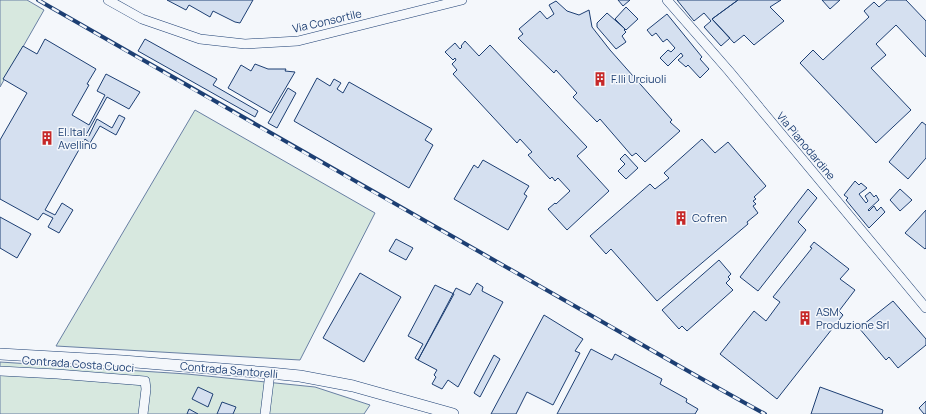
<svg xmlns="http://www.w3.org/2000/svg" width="926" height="414" viewBox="0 0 926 414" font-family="Manrope,sans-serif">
<rect width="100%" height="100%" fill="#f4f7fb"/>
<path fill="#d7e8df" stroke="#687fa3" d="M0 0H27L44 10 0 87Z
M195 110 375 213 300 360 56 346Z
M0 362 187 374 315 387 370 405 364 414H0Z"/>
<path fill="#d5e0f0" stroke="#1d3f73" d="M167 0H253L240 23 235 22 213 11 210 17 189 5 186 10Z
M618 0H630L623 6Z
M677 0H738L712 19 730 38 721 46 704 27 711 21 704 13 694 21Z
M738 0H781L770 7 784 21 754 45 744 35 734 43 712 19Z
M822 0H840L830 9Z
M887 0H906L926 21V57L896 25 876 44 886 55 871 68 911 110 876 143 800 63 813 50 823 60 869 17 864 11 874 2 879 7Z
M556 1 567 11 579 15 589 10 592 27 610 50 672 120 670 122 680 131 645 162 636 153 632 156 600 119 597 122 573 97 577 93 556 70 554 73 518 38 523 34 519 29 540 11 547 19 554 14 549 5Z
M626 7 638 19 626 30 615 19Z
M607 13 625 29 624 30 626 32 622 36 626 42 616 49 597 27V23Z
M667 14 702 57 700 59 709 69 700 78 688 65 686 67 678 60 683 56 681 53 668 66 660 58 668 50 671 52 675 48 667 39 663 42 656 33 652 36 647 30Z
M45 39 96 69 87 84 89 85 72 115 89 125 105 95 97 91 106 74 140 92 129 109 107 97 86 135 89 136 97 119 112 128 119 115 125 118 116 135 100 126 90 143 85 139 45 210 55 215 62 203 73 210 59 233 48 227 53 218 43 213 38 220 0 199V140L27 93 3 79 23 46 37 54Z
M145 39 217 79 213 85 258 111 255 117 138 51Z
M465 41 479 56 490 45 587 147 577 156 609 191 567 230 548 209 555 203 556 204 570 191 558 178 555 181 552 177 550 179 528 155 532 152 520 139 517 143 453 74 457 70 452 64 456 60 455 58 453 60 445 52 455 43 460 49 462 47 461 46Z
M255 64 268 69H286L285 71 295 72 271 113 228 88 241 65 251 71Z
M317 78 330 86 334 79 341 83 337 89 343 93 349 82 432 129 425 140 433 145 409 188 294 121Z
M288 88 296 93 277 128 268 123Z
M922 122 926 125V158L908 179 889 162Z
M702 139 715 153 728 142 766 186 754 197 756 199 753 201 756 204 753 206 758 213 747 222 748 224 657 301 611 249 606 254 590 236 650 184 655 189 669 178 664 173Z
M625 154 638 168 626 179 618 171 625 164 620 159Z
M483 160 529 186 524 194 527 196 508 230 454 199 474 165 478 168Z
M855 181 859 185 861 183 867 188 859 194 866 203 868 201 865 196 870 192 874 197 876 195 879 200 868 210 869 211 874 206 877 211 881 207 885 212 869 228 846 200 848 198 844 195Z
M808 189 817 198 798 222 806 230 758 291 740 277Z
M900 189 912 200 900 211 890 200Z
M926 210V248L925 249 905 233Z
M0 217 31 234 17 258 0 248Z
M396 239 413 248 406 260 389 251Z
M814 242 849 269 840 279 855 290 839 311 843 315 777 399 720 354 754 311 766 321 780 302 773 297 812 248 810 247Z
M719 260 731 274 728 277 730 279 726 283 733 290 687 331 682 326 679 329 662 310Z
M360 273 401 297 364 362 323 338Z
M477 283 483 287 482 291 503 302 458 387 448 380 442 389 432 384 436 377 434 375 437 370 418 360 456 288 470 295Z
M435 285 454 294 418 360 415 358 423 344 408 336Z
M893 301 926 339V345L898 368 889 357 886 360 859 328Z
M544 315 583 339 575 351 580 353 553 405 527 392 516 414H491Z
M591 349 612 360 615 354 662 379 660 384 687 399 686 402 698 409 695 414H557Z
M494 355 500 359 480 397 474 393Z
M198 387 213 394 208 407 192 399Z
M820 387 883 410 882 414H811Z
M926 401V414H924L919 408Z
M222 402 236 407 233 414H217Z
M189 409 198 414H187Z"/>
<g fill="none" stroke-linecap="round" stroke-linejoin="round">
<defs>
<path id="minor" d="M108 0 142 19 200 39 245 44 298 41 462 0
M667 0 729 71 926 308
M0 371 57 374 145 381 146 389 143 414
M265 414 270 373"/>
<path id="major" d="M0 354 123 361 270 373 300 376 353 386 453 414"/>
</defs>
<use href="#minor" stroke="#1d3f73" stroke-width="10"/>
<use href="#major" stroke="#1d3f73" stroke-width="12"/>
<use href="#minor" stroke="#f4f7fb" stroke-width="9"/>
<use href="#major" stroke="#f4f7fb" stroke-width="11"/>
<defs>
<path id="rail" d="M38 0C211 100 384 198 557 296 626 335 695 376 765 414"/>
</defs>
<use href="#rail" stroke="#1d3f73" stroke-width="4"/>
<use href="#rail" stroke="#f4f7fb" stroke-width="2.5" stroke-dasharray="8" stroke-linecap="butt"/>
</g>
<defs>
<symbol id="building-bare" viewBox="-9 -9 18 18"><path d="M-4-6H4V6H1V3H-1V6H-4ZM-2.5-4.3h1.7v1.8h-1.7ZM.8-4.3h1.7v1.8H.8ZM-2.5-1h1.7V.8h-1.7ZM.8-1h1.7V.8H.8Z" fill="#c62828" stroke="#f4f7fb" stroke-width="2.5" paint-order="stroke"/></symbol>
</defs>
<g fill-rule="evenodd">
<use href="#building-bare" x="590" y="69" width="20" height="20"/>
<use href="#building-bare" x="37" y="128" width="20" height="20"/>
<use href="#building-bare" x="671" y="208" width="20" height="20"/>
<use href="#building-bare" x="795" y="308" width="20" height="20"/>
</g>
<g text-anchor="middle" stroke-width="3" stroke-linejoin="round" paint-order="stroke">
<g font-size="11" fill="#1d3f73" stroke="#f4f7fb">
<text transform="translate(327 21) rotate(-13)" y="4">Via Consortile</text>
<text transform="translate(806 146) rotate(50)" y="4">Via Pianodardine</text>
<text transform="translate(78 364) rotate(4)" y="4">Contrada Costa Cuoci</text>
<text transform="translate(229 370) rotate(5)" y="4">Contrada Santorelli</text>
</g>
<g font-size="11" fill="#1d3f73" stroke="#f4f7fb" text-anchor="start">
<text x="611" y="83">F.lli Urciuoli</text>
<text x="58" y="136">El.Ital.<tspan x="58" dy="13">Avellino</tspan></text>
<text x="692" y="222">Cofren</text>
<text x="816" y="316">ASM<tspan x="816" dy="13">Produzione Srl</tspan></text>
</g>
</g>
</svg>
